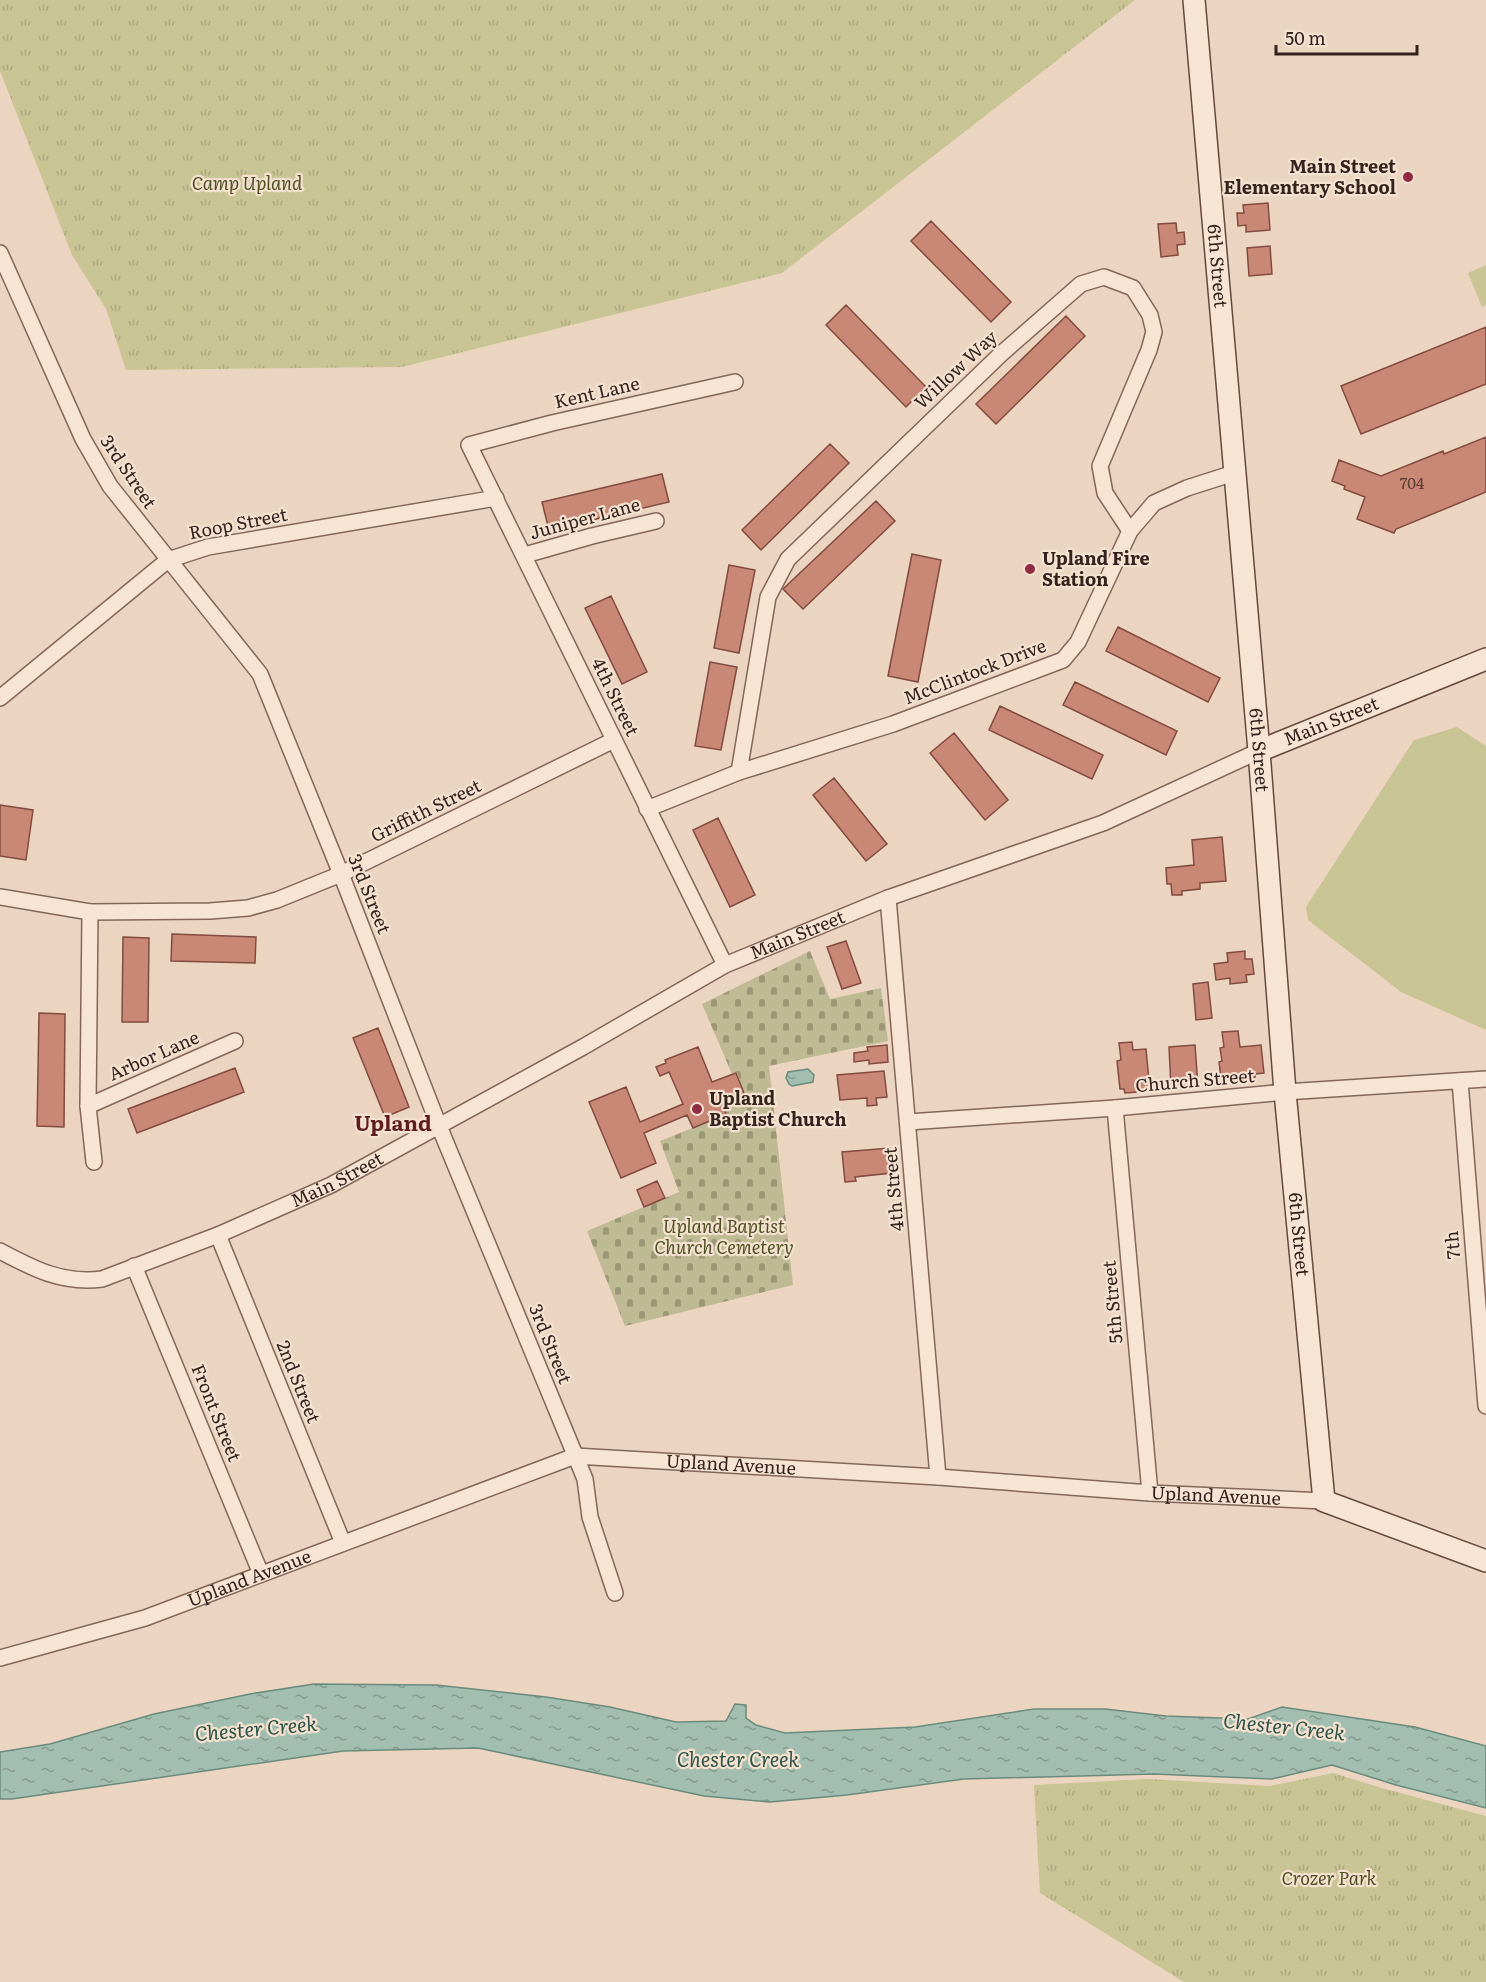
<svg xmlns="http://www.w3.org/2000/svg" width="1486" height="1982" viewBox="0 0 1486 1982" font-family="Literata,serif">
<defs>
<pattern id="cemetery-stones" width="16" height="16" patternUnits="userSpaceOnUse" patternTransform="scale(1.5)"><rect width="16" height="16" fill="#beba93"/><path d="M2 7V4a2 2 0 0 1 4 0v3zM10 15v-3a2 2 0 0 1 4 0v3z" fill="#9b9777"/></pattern>
<pattern id="park-tufts" width="24" height="20" patternUnits="userSpaceOnUse" patternTransform="scale(1.5)"><rect width="24" height="20" fill="#c9c494"/><path d="M3 7l-1-3M5 7V3M7 7l1-3M15 17l-1-3M17 17v-4M19 17l1-3" fill="none" stroke="#ada87f"/></pattern>
<pattern id="water-ripples" width="26" height="14" patternUnits="userSpaceOnUse" patternTransform="scale(1.5)"><rect width="26" height="14" fill="#a2beb0"/><path d="M2 4q2-2 4 0t4 0M15 11q2-2 4 0t4 0" fill="none" stroke="#859a8e"/></pattern>
</defs>
<rect width="100%" height="100%" fill="#ecd5c0"/>
<path fill="#c9c494" d="M1486 265V305L1482 307 1468 273Z
M1457 727 1486 746V1030L1401 992 1308 920 1306 907 1414 740Z"/>
<path fill="url(#cemetery-stones)" d="M810 951 830 999 881 988 888 1041 769 1066 793 1285 625 1326 587 1231 679 1192 660 1141 725 1115 721 1103 744 1093 737 1072 732 1074 702 1004Z"/>
<path fill="url(#park-tufts)" d="M0 0H1135L782 273 402 367 126 370 106 309 72 255 0 71Z
M1333 1773 1382 1788 1486 1816V1982H1184L1040 1893 1034 1785 1148 1779 1270 1786Z"/>
<path fill="url(#water-ripples)" stroke="#6a8b7c" stroke-width="1.5" d="M808 1069 814 1075 813 1082 792 1086 789 1084 786 1078 788 1072Z
M314 1684 436 1685 546 1697 610 1707 676 1722 726 1721 735 1704 746 1705V1718L756 1725 785 1733 915 1727 1034 1709H1105L1166 1716 1248 1719 1282 1707 1415 1727 1486 1746V1808L1396 1785 1332 1765 1272 1779 1154 1774 964 1779 847 1795 770 1802 704 1796 478 1748 343 1751 12 1799H0V1752L50 1744 154 1714 250 1694Z"/>
<path fill="#c98776" stroke="#824b3f" stroke-width="1.5" d="M1268 203 1270 230 1246 232V225L1238 226 1237 213H1244L1243 205Z
M931 221 1011 302 991 322 911 241Z
M1176 223 1177 233 1184 232 1185 244 1177 245 1178 255 1161 257 1158 224Z
M1270 246 1272 274 1249 276 1247 248Z
M846 305 926 387 906 407 826 325Z
M1066 316 1085 336 996 424 976 404Z
M1486 327V384L1361 434 1341 386Z
M1486 437V492L1396 529 1394 533 1357 519 1365 497 1344 489 1345 486 1332 481 1339 460 1381 476 1443 451 1444 454Z
M830 444 849 463 761 550 742 530Z
M662 474 669 502 549 530 542 502Z
M876 501 895 521 803 609 783 589Z
M912 554 941 560 918 682 888 676Z
M729 565 755 570 739 653 714 648Z
M611 596 647 672 622 684 585 608Z
M1118 627 1220 678 1208 702 1106 651Z
M710 662 737 667 721 750 695 746Z
M1075 682 1177 731 1166 755 1063 705Z
M1000 706 1103 755 1092 779 989 730Z
M954 733 1008 800 985 820 930 753Z
M834 778 887 844 866 861 813 795Z
M0 805 33 810 26 860 0 856Z
M718 818 755 895 730 907 693 830Z
M1222 837 1226 881 1200 883V889L1182 891V895H1172L1171 884H1167L1166 868 1194 865 1192 840Z
M172 934 256 937 255 963 171 961Z
M123 937 149 938 148 1022H122Z
M846 941 861 983 842 989 827 947Z
M1245 951V959H1252L1254 974 1246 975 1247 982 1230 984V978L1216 980 1214 964 1228 962 1227 953Z
M1208 982 1212 1018 1196 1020 1193 984Z
M39 1013 65 1014 64 1127 37 1126Z
M378 1028 409 1107 385 1117 353 1038Z
M1238 1031 1240 1047 1261 1045 1264 1073 1255 1074V1077L1228 1080V1077L1221 1078 1219 1062 1222 1061 1220 1048 1224 1047 1222 1032Z
M1132 1042 1133 1050 1146 1049 1150 1091 1125 1093 1124 1089H1120L1117 1061 1121 1060 1119 1043Z
M887 1045 888 1062 869 1064V1060L854 1062V1053L868 1051 867 1047Z
M1195 1045 1198 1086 1171 1088 1169 1047Z
M698 1047 712 1082 736 1073 744 1093 721 1103 726 1114 693 1128 687 1115 644 1133 656 1163 621 1178 589 1102 626 1087 640 1122 683 1104 669 1072 660 1076 656 1067 666 1063 665 1060Z
M235 1068 244 1092 137 1133 128 1109Z
M884 1071 887 1097 876 1098 877 1105 867 1106V1098L840 1100 837 1075Z
M890 1148 892 1173 855 1177 856 1181 845 1182 842 1152Z
M657 1181 665 1198 644 1207 637 1190Z"/>
<g fill="none" stroke-linecap="round" stroke-linejoin="round">
<defs>
<g id="street">
<path d="M0 253 83 439 110 486 260 674 341 874 439 1126 585 1479 590 1517 615 1593"/>
<path d="M525 555 592 536 656 521"/>
<path d="M0 698 168 560 208 547 496 498"/>
<path d="M739 772 768 597 788 559 1001 354 1081 284 1104 277 1133 288 1150 315 1154 332 1149 350 1100 466 1105 493 1130 531"/>
<path d="M647 809 739 772 893 724 1063 660 1078 642 1130 531 1154 503 1187 488 1234 473"/>
<path d="M0 897 90 912 210 911 248 908 277 900 341 874 614 740"/>
<path d="M888 898 938 1477"/>
<path d="M90 912 88 1106 94 1162"/>
<path d="M725 965 469 445 552 423 735 382"/>
<path d="M1460 1081 1486 1406"/>
<path d="M88 1106 235 1041"/>
<path d="M1115 1108 1150 1493"/>
<path d="M908 1122 1115 1108 1285 1092 1486 1079"/>
<path d="M218 1235 343 1543"/>
<path id="s1" d="M0 1251C34 1269 62 1284 102 1279L218 1235 331 1185 583 1047 725 965 888 898 1103 823 1259 751"/>
<path d="M134 1266 261 1574"/>
<path id="s2" d="M0 1658 145 1618 575 1456 938 1477 1150 1493 1324 1501"/>
</g>
<g id="secondary">
<path id="s3" d="M1194 0 1259 751 1285 1092 1324 1501 1486 1561"/>
<path id="s4" d="M1259 751 1486 659"/>
</g>
</defs>
<use href="#street" stroke="#846658" stroke-width="18"/>
<use href="#secondary" stroke="#66483c" stroke-width="24"/>
<use href="#street" stroke="#f7e4d2" stroke-width="15"/>
<use href="#secondary" stroke="#f7e4d2" stroke-width="21"/>
</g>
<g fill="#912b41" stroke="#f4e1cf" stroke-width="2">
<circle cx="1408" cy="177" r="6"/>
<circle cx="1030" cy="569" r="6"/>
<circle cx="697" cy="1109" r="6"/>
</g>
<g text-anchor="middle" stroke-width="4.5" stroke-linejoin="round" paint-order="stroke">
<g font-size="15" fill="#593c32">
<text x="1412" y="489">704</text>
</g>
<g font-size="18" font-weight="bold" fill="#34231c" stroke="#f4e1cf" text-anchor="start">
<text x="1396" y="173" text-anchor="end">Main Street<tspan x="1396" dy="21">Elementary School</tspan></text>
<text x="1042" y="565">Upland Fire<tspan x="1042" dy="21">Station</tspan></text>
<text x="709" y="1105">Upland<tspan x="709" dy="21">Baptist Church</tspan></text>
</g>
<g font-size="18" font-style="italic" fill="#4e5024" stroke="#f4e1cf">
<text x="247" y="190">Camp Upland</text>
<text x="724" y="1233">Upland Baptist<tspan x="724" dy="21">Church Cemetery</tspan></text>
<text x="1329" y="1885">Crozer Park</text>
</g>
<g font-size="18" fill="#34231c" stroke="#f4e1cf">
<text dy="6" stroke="none"><textPath href="#s3" startOffset="267">6th Street</textPath></text>
<text transform="translate(956 370) rotate(-43)" y="6">Willow Way</text>
<text transform="translate(597 393) rotate(-13)" y="6">Kent Lane</text>
<text transform="translate(128 472) rotate(56)" y="6">3rd Street</text>
<text transform="translate(585 519) rotate(-15)" y="6">Juniper Lane</text>
<text transform="translate(238 524) rotate(-11)" y="6">Roop Street</text>
<text transform="translate(975 672) rotate(-21)" y="6">McClintock Drive</text>
<text transform="translate(615 697) rotate(64)" y="6">4th Street</text>
<text dy="6" stroke="none"><textPath href="#s4" startOffset="78">Main Street</textPath></text>
<text dy="6" stroke="none"><textPath href="#s3" startOffset="753">6th Street</textPath></text>
<text transform="translate(426 811) rotate(-26)" y="6">Griffith Street</text>
<text transform="translate(369 894) rotate(68)" y="6">3rd Street</text>
<text dy="6" stroke="none"><textPath href="#s1" startOffset="885">Main Street</textPath></text>
<text transform="translate(154 1056) rotate(-24)" y="6">Arbor Lane</text>
<text transform="translate(1195 1081) rotate(-5)" y="6">Church Street</text>
<text dy="6" stroke="none"><textPath href="#s1" startOffset="363">Main Street</textPath></text>
<text transform="translate(894 1189) rotate(-95)" y="6">4th Street</text>
<text dy="6" stroke="none"><textPath href="#s3" startOffset="1239">6th Street</textPath></text>
<text transform="translate(1453 1245) rotate(-95)" y="6">7th</text>
<text transform="translate(1113 1302) rotate(-95)" y="6">5th Street</text>
<text transform="translate(550 1344) rotate(68)" y="6">3rd Street</text>
<text transform="translate(298 1382) rotate(68)" y="6">2nd Street</text>
<text transform="translate(216 1413) rotate(68)" y="6">Front Street</text>
<text dy="6" stroke="none"><textPath href="#s2" startOffset="766">Upland Avenue</textPath></text>
<text dy="6" stroke="none"><textPath href="#s2" startOffset="1252">Upland Avenue</textPath></text>
<text dy="6" stroke="none"><textPath href="#s2" startOffset="262">Upland Avenue</textPath></text>
</g>
<g font-size="20" font-style="italic" fill="#2c5348" stroke="#f4e1cf">
<text transform="translate(1284 1727) rotate(6)" y="7">Chester Creek</text>
<text transform="translate(256 1729) rotate(-5)" y="7">Chester Creek</text>
<text x="738" y="1767">Chester Creek</text>
</g>
<g font-size="21" font-weight="bold" fill="#5f1d1e" stroke="#f4e1cf">
<text x="393" y="1131">Upland</text>
</g>
</g>
<path d="M1276 45v9h141v-9" fill="none" stroke="#34231c" stroke-width="3"/>
<text x="1285" y="45" font-size="18" fill="#34231c" stroke="#f4e1cf" stroke-width="4.5" paint-order="stroke">50 m</text>
</svg>
